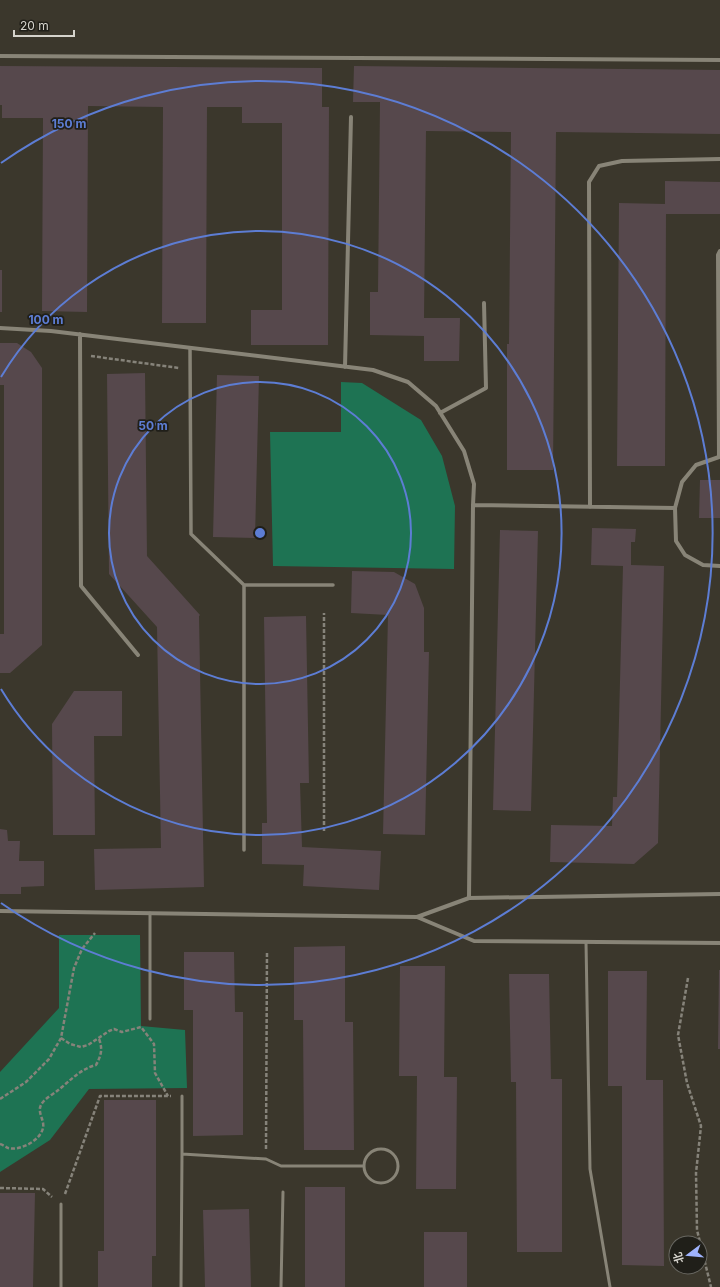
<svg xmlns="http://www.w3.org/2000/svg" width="720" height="1287" viewBox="0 0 720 1287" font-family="Inter,'Noto Sans SC',sans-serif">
<rect width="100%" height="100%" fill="#3b372c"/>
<path fill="#1e7353" d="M341 382 362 383 421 420 442 456 455 506 454 569 273 566 270 432H341Z
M59 935H140L141 1026 185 1030 187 1088 89 1089 50 1140 0 1172V1072L59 1008Z"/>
<path fill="#56484c" d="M0 66 322 68V107H329L328 345H251V310H282V123H242V107H207L206 323H162L163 107 88 106 87 312 42 311 43 118H2V105H0Z
M354 66 720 70V134L556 132 553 470H507V344H509L511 132 426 131 424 318H460L459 361H424V336L370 335V292H378L380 102H353Z
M665 181 720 182V214H666L665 466H617L619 203 665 204Z
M0 270H2V312H0Z
M0 343H17L31 352 42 368V645L10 673H0V634H4V385H0Z
M145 373 147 556 200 615 199 616 204 887 95 890 94 849 161 848 157 627 109 574 107 374Z
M217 375 259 376 255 538 213 537Z
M700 480H720V518H699Z
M592 528 636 529 635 542H631V565L664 566 658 843 634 864 550 862 551 825 612 826 613 797H617L623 566 591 565Z
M500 530 538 531 531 811 493 810Z
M352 571 394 572 415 584 424 608V652H429L425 835 383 834 388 615 351 613Z
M306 616 309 783H300L302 847 381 851 379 890 303 886 304 865 262 864V823H267L264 617Z
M74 691H122V736H94L95 835H53L52 724Z
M0 829 7 830 8 841H20L19 861H44V886L21 887V894H0Z
M345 946V1022H353L354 1150H304L303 1020H294V947Z
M184 952H234L235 1012H243V1135L193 1136V1010H184Z
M400 966H445L444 1077H457L456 1189H416L417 1076H399Z
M719 970H720V1049H718Z
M608 971H647L646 1080H663L664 1266 622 1265V1086H608Z
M509 974H549L551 1079H562V1252H517L516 1082H511Z
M104 1100H156V1256H152V1287H98V1251H104Z
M305 1187H345V1287H305Z
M0 1193H35L33 1287H0Z
M249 1209 251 1287H205L203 1210Z
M424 1232H467V1287H424Z"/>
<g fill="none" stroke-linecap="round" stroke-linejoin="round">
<path stroke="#86837a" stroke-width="2.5" stroke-dasharray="4 2" stroke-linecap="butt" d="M91 356 179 368
M324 831V613
M688 978 678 1035 687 1083 701 1126 696 1173 697 1230 711 1287
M61 1038 70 1044 81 1047 88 1045 109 1031 114 1029 122 1032 141 1027 154 1044 155 1073 168 1096
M0 1099 26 1082 49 1059 61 1038 74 968 82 949 95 933
M0 1144C3 1145 6 1147 8 1148 20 1151 40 1141 43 1128 45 1119 35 1111 43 1102 46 1098 53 1094 57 1091 70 1081 80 1069 96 1065 101 1056 103 1049 99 1039
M266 1149 267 951
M0 1188 43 1189 52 1197
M65 1194 100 1096H171"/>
<path stroke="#888477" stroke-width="3" d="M586 942 590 1169 610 1287
M150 1019V913
M182 1096V1154
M364 1166a17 17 0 1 1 34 0a17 17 0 1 1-34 0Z
M61 1287V1204
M181 1287 182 1154 266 1159 281 1166H364
M281 1287 283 1192"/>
<path stroke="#888477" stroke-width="3.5" d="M190 348 191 534 244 585
M244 850V585H333"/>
<path stroke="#888477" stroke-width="4" d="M0 56 720 60
M0 328 51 331 373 370 408 382 436 406 464 451 474 484 473 505 469 898
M80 334 81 586 138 655
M345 367 351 117
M440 413 486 388 484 303
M473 505 675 508 676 541 685 555 703 565 720 566
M590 507 589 182 599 166 622 161 720 159
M675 508 682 482 696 465 719 457 718 255 720 251
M0 911 417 917 469 898 720 894
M417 917 474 941 720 943"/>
</g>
<g fill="none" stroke="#5d7dd4" stroke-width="2">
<circle cx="260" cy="533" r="151"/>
<path d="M1 377A302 302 0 1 1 1 689"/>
<path d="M1 163A452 452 0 1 1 1 903"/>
</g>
<circle cx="260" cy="533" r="6" fill="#5d7dd4" stroke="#201f19" stroke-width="2"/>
<g font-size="12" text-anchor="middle" font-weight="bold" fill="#5d7dd4" stroke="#201f19" stroke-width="3.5" stroke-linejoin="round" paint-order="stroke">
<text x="69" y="128">150 m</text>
<text x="46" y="324">100 m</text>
<text x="153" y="430">50 m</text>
</g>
<g transform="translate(688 1255) rotate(254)"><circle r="19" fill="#201f19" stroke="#686761"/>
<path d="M0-3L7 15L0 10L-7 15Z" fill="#9fb3fd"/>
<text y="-6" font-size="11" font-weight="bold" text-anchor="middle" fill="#d5d3cc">北</text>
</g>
<path d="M14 30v6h60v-6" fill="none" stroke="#d5d3cc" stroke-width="2"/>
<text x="20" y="30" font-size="12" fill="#d5d3cc" stroke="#201f19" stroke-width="3" paint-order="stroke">20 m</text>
</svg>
